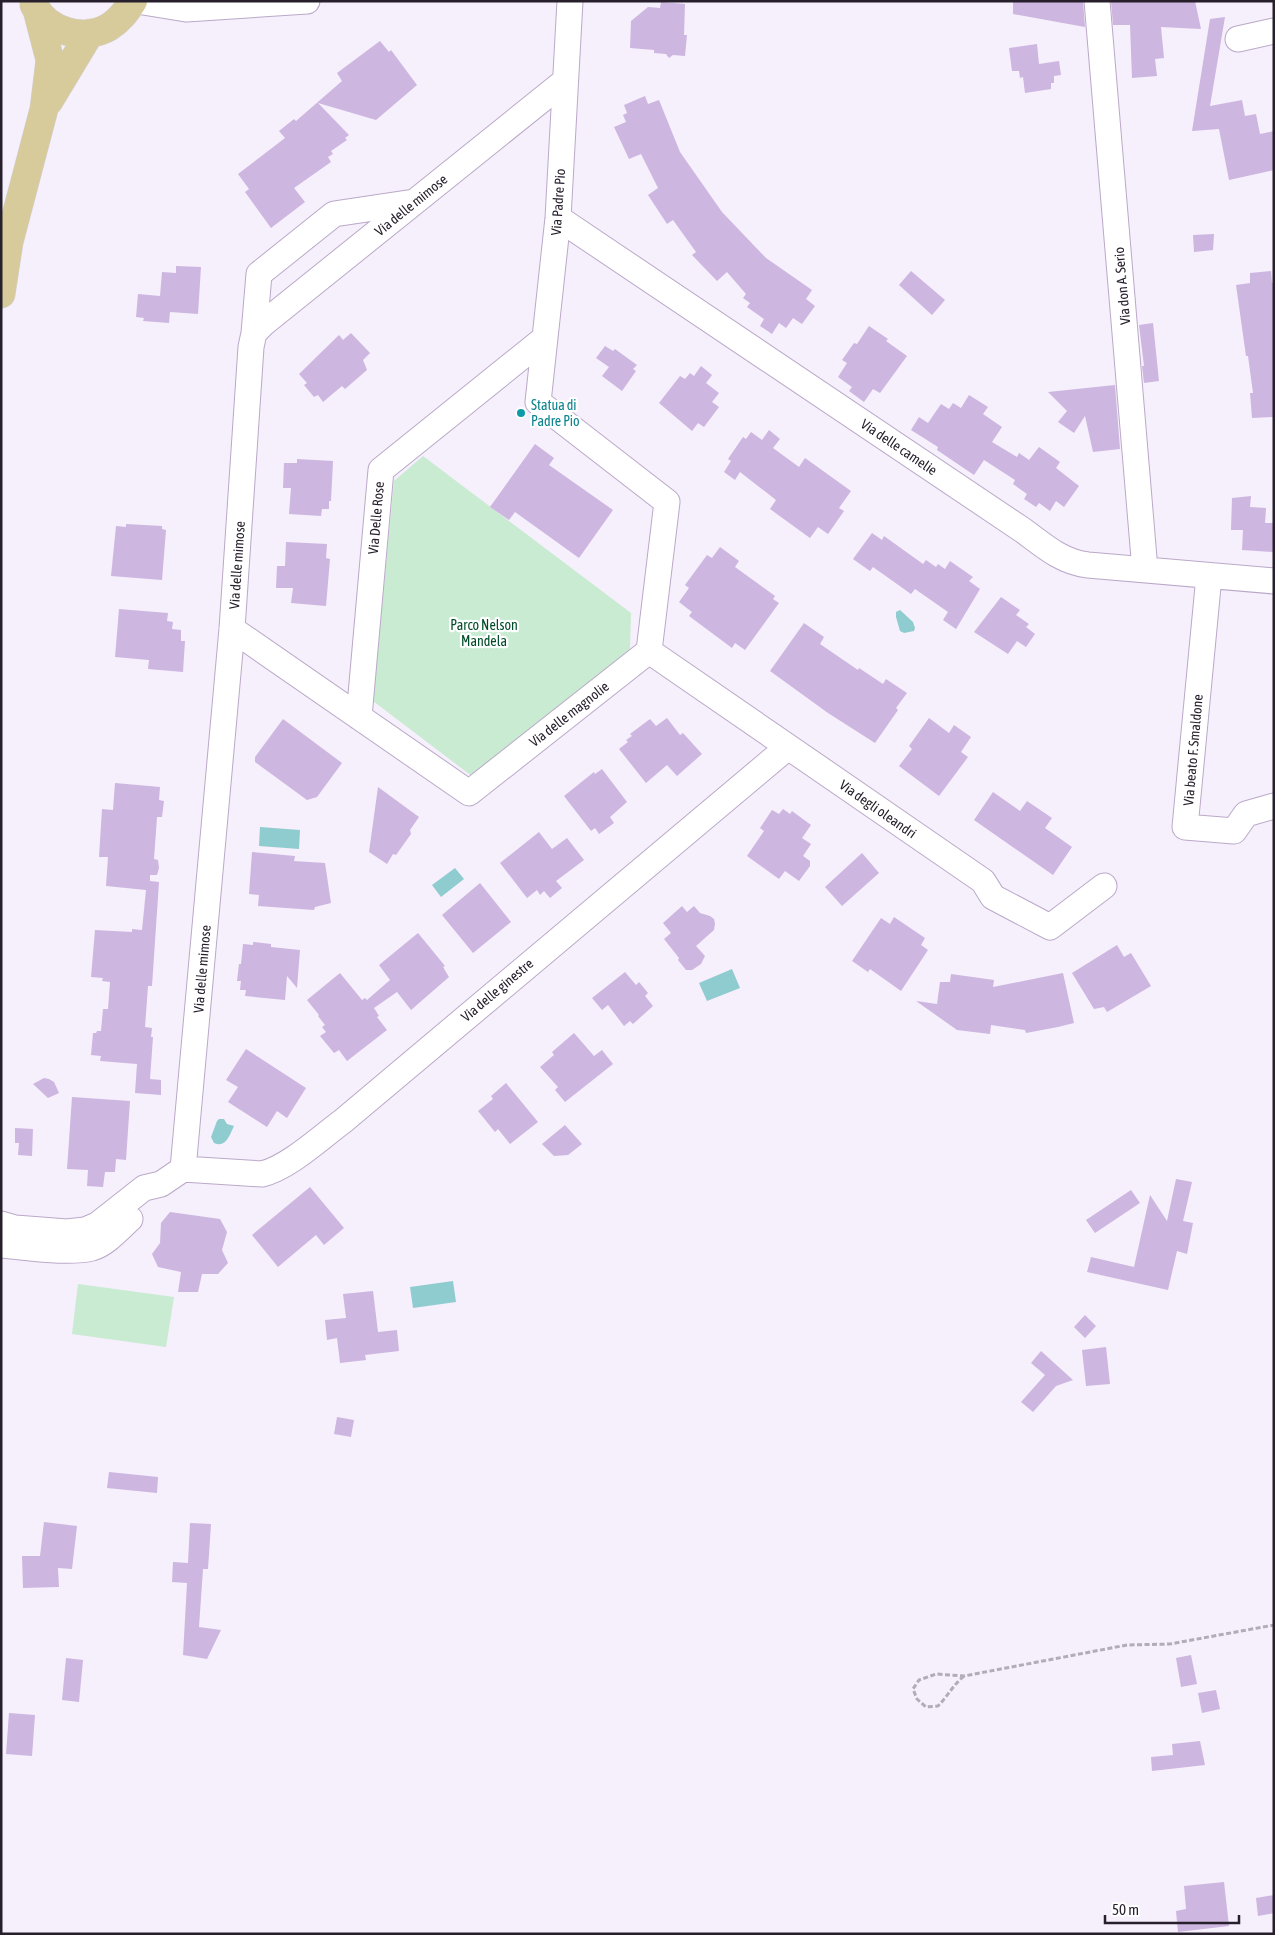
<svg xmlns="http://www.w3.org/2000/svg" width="1275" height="1935" viewBox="0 0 1275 1935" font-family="'Asap Condensed',sans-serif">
<rect width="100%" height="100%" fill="#f6effc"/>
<path fill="#c8ebd2" d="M423 456 631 613 630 649 473 777 373 701 394 481Z
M78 1284 174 1297 166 1347 72 1334Z"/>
<path fill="#8fccd0" d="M900 610 913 622 915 628 914 631 904 633 900 631 896 617V612Z
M260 827 300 830 299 849 259 846Z
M455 868 464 879 441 897 432 885Z
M732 969 740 988 707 1001 699 983Z
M219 1119H224L227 1124 234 1126C229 1136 226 1148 214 1143L211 1137 217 1121Z
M453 1281 456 1302 413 1308 410 1287Z"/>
<path fill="#cdb6e0" d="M1013 1H1083L1085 27 1013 14Z
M1111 1H1195L1201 29 1161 27 1164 58 1155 59 1157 76 1132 78 1130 25H1113Z
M661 2 685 4 684 35H687L685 56 673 55 669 58 666 54 654 53V50L630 48 631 21 648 7 660 8Z
M1225 17 1210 106 1242 100 1245 116 1256 114 1260 134 1274 131V170L1229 180 1219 129 1192 131 1210 19Z
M380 41 389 52 391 50 417 85 376 120 318 103 349 135 345 138 347 140 331 151 333 154 328 157 331 162 294 188 305 202 271 228 245 192 249 189 238 174 285 138 279 131 294 119 296 121 342 81 337 73Z
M1037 44 1039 64 1059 61 1061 75 1054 76V83H1051V89L1025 93 1023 77 1020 78 1019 71H1012L1009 48Z
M645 96 648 104 659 100 680 152 722 212 766 258 812 290 806 299 815 306 802 324 793 318 786 328 779 323 772 334 760 326 764 319 747 307 750 303 743 298 746 294 727 272 717 281 692 255 696 252 673 220 667 224 648 195 658 188 641 154 629 159 614 127 626 122 623 115 627 113 624 105Z
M1214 234 1213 250 1194 252 1193 235Z
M176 266 201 267 198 314 170 312 169 323 143 321 144 318 136 317 138 294 160 296 162 272 176 273Z
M911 271 945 300 932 315 899 285Z
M1271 271 1272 283H1274V417L1252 418 1250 393H1253L1248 356H1246L1236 285 1250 283V273Z
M1153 323 1159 381 1144 383 1142 366H1144L1139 325Z
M869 326 888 339 886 341 907 356 880 393 873 389 864 402 849 391 852 387 838 377 847 363 842 360 854 343 857 344Z
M351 333 370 353 363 360 367 370 345 389 342 386 323 402 318 395 314 397 304 385 307 383 299 374 339 335 343 340Z
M605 346 613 351 615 349 637 365 633 369 636 371 622 391 602 376 609 367 596 358Z
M701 366 712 375 706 383 719 393 712 402 719 407 704 427 698 423 692 431 659 403 680 376 685 379 690 373 694 376Z
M1115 385 1120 449 1093 452 1085 416 1074 433 1058 422 1067 411 1048 392Z
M969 395 988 407 983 414 1002 427 992 442 1017 457 1019 453 1029 460 1039 447 1060 462 1056 468 1079 486 1064 507 1056 501 1050 511 1039 503 1036 507 1024 499 1027 494 1013 484 1015 480 984 460 974 475 937 450 938 447 911 430 919 417 928 423 941 404 949 409 953 403 961 408Z
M769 430 780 439 773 448 799 467 805 458 851 491 839 508 844 511 828 534 818 527 810 538 770 509 776 500 740 472 735 480 724 472 731 461 728 459 743 437 746 439 751 432 762 440Z
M535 444 554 458 549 465 613 510 579 558 515 512 509 520 490 507Z
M297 459 333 461 331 501H329V509H322L321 516 289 514 291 488H283L284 463H297Z
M1251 496 1250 507 1266 508 1265 523H1274V552L1242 550 1243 530H1231L1232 498Z
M126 524 162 526V529L166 530 162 580 111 576 116 526 126 527Z
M872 533 882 540 884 536 923 564 926 560 936 567 938 564 945 569 950 561 973 577 969 581 980 589 956 629 943 620 948 612 915 589 911 594 873 567 870 571 853 559Z
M286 542 327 544 326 558 330 559 326 606 291 603 293 588H276L277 566H285Z
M720 547 739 561 735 567 775 596 773 599 779 603 745 650 735 643 732 648 689 616 692 612 679 602 689 588 685 585 707 555 712 558Z
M1001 597 1020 610 1016 615 1029 624 1026 627 1035 634 1026 647 1017 641 1008 654 974 632Z
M119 609 168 613 167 621 173 622 172 629 181 630V641H185L183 672 148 669 149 660 115 657Z
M804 623 824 637 820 644 858 670 859 668 883 684 886 679 907 693 896 708 898 710 875 743 828 713 770 671Z
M667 718 680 735 683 733 702 754 677 776 667 765 646 783 619 749 628 742 626 740 632 736 630 734 650 719 656 726Z
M929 718 949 733 954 725 971 737 961 752 968 757 939 796 899 766 912 749 909 746Z
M283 719 342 763 317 797 307 800 255 762V757Z
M602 769 627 802 610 817 614 823 599 834 595 828 591 831 564 796 594 772 595 774Z
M115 783 160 787 159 800 164 801 162 817H157L154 859 158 860 159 868 157 875H150V881L159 882 152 986H148L145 1027 152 1028 151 1037H153L150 1079 161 1080V1095L135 1093 137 1064 100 1061 101 1056 91 1055 93 1033H96L97 1031H101L103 1009H108L110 982 102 981 103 978 91 977 95 930 132 932V929L142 930 146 890 106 886 108 857H99L102 809 113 810Z
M378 787 419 817 410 830 411 834 396 855 393 854 387 864 369 852Z
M993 792 1020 811 1027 801 1052 818 1045 828 1072 847 1053 875 974 820Z
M783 809 790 814 792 811 811 825 802 838 811 844 803 856 810 861V866L799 881 785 871 779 879 747 856 764 831 760 828 772 810 779 814Z
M539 832 552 849 567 838 584 860 556 881 562 888 550 898 544 891 540 895 537 890 527 898 500 863Z
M252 852 295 856 294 861 325 863 331 903 315 907 314 910 258 906 259 895 249 894Z
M862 853 879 873 842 906 825 887Z
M480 883 511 922 473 953 442 915Z
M682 906 687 912 694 906 700 913 710 916 714 919 715 924 714 930 696 946 705 956 701 964 692 970H686L678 960 679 958 664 939 671 933 663 923Z
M894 917 925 938 921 945 928 950 901 991 870 969 868 972 852 961 881 918 890 924Z
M418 933 445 966 443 967 449 977 411 1010 397 992 374 1008 379 1016 377 1017 387 1030 347 1061 339 1050 334 1053 320 1036 326 1032 322 1027 325 1025 318 1016 319 1015 307 1000 340 973 362 1000 365 998 367 1000 390 980 379 965Z
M253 942 271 944V947L300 950 297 988 287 976 285 1000 245 996 246 990H240L241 981H237L239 964H241L243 944 253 945Z
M1117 945 1124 957 1131 953 1151 986 1107 1012 1104 1007 1094 1009 1072 973Z
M625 972 636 985 639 982 648 993 645 996 653 1006 633 1024 630 1021 624 1026 608 1005 602 1010 592 998Z
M1063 973 1074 1023 1058 1027 1026 1033 1025 1030 991 1025 990 1034 957 1030 916 1001 937 1004 940 982H950L951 974 994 980 993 987Z
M574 1033 594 1056 602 1050 613 1064 565 1102 555 1090 558 1087 540 1067 554 1055 552 1052Z
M246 1049 306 1088 287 1118 277 1111 267 1127 228 1102 238 1087 226 1080Z
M44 1078 49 1079 54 1082 59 1093 48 1098 33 1084Z
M506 1083 538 1122 510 1144 498 1129 495 1132 478 1111 493 1099 491 1096Z
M72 1097 130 1101 126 1160 116 1159 115 1172H105L103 1187 87 1186 88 1170 67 1169Z
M565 1125 582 1144 568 1155 554 1156 542 1144Z
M15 1128 33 1129 32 1156 18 1155 19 1143H15Z
M1176 1179 1192 1182 1183 1221 1193 1223 1187 1254 1177 1251 1168 1290 1087 1272 1091 1257 1134 1267 1150 1195 1167 1221Z
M310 1187 344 1228 324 1245 316 1235 278 1267 252 1235Z
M1131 1190 1140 1203 1095 1233 1086 1220Z
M170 1212 220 1219 227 1232 222 1250 228 1263 218 1274H202L198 1292H178L181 1272 158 1267 152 1254 160 1243 161 1223Z
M373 1291 378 1332 397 1330 399 1351 365 1355 366 1360 340 1363 337 1338 327 1340 325 1320 346 1318 343 1294Z
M1085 1315 1096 1326 1085 1338 1074 1327Z
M1106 1347 1110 1384 1086 1386 1082 1350Z
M1041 1351 1073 1380 1056 1386 1033 1412 1021 1402 1045 1375 1031 1363Z
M337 1417 354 1420 351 1437 334 1434Z
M109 1472 158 1477 157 1493 107 1488Z
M44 1522 77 1526 72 1569 58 1568 59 1587 23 1588 22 1556H40Z
M190 1523 211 1524 208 1569H203L199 1627 221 1630 207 1659 183 1655 187 1583 172 1582 173 1562 188 1563Z
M1191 1655 1197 1684 1181 1687 1176 1658Z
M66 1658 83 1660 79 1702 62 1700Z
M1216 1690 1220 1709 1202 1713 1198 1693Z
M9 1713 35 1715 32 1756 6 1754Z
M1200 1741 1205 1765 1152 1771 1151 1757 1173 1755 1172 1744Z
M1224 1882 1229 1926 1178 1932 1176 1911 1186 1909 1184 1886Z
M1274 1895V1913L1258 1916 1256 1898Z"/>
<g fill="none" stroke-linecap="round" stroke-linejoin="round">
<defs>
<path id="minor" d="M137 1 186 9 307 1
M1097 1 1145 570
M1238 39 1274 31
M558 218 1024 531C1044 546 1062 562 1088 565L1274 581
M254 333 259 274 334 214 414 202
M1209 576 1185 827 1234 831 1246 814 1274 806
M232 629 469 793 649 651 667 502 538 402 558 218 570 1
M649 651 983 881 993 897 1050 927 1104 886
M359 717 381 470 545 338
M183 1169 232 629 251 347 254 333 264 323 565 81
M183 1169 262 1174C288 1168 320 1138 343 1121L788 747
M1 1224 15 1228 67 1232 85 1230 97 1225 144 1188 161 1184 183 1169
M1 1245C27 1247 68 1254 92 1248 106 1244 119 1229 130 1219"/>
<path id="major" d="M34 5C47 31 83 42 109 27 120 20 126 12 133 1
M49 101 90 33
M1 294 9 242 44 109 50 60 37 10"/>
</defs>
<use href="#minor" stroke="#baa9c8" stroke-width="27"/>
<use href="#major" stroke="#d4d2d5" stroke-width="29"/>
<path stroke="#b2abb8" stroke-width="3" stroke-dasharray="5 2.5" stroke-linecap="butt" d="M964 1676C953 1685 948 1696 938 1706L926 1707 917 1699 913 1689 919 1680 936 1674 964 1676 1127 1645 1170 1644 1274 1625"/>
<use href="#minor" stroke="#fff" stroke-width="25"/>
<use href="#major" stroke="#d8cb9b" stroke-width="28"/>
</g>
<circle fill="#0f9aa8" stroke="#fff" stroke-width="2" cx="521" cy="413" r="5"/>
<g text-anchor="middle" stroke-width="4.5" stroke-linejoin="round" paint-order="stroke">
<g font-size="14" fill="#27202c" stroke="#fff">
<text transform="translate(558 202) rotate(-86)" y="5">Via Padre Pio</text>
<text transform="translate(411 205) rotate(-39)" y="5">Via delle mimose</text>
<text transform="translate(1122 286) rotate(-95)" y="5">Via don A. Serio</text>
<text transform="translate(899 447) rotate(34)" y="5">Via delle camelie</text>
<text transform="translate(376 518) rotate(-85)" y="5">Via Delle Rose</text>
<text transform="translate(237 565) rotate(-86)" y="5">Via delle mimose</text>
<text transform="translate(569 714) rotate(-38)" y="5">Via delle magnolie</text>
<text transform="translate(1193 750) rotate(-85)" y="5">Via beato F. Smaldone</text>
<text transform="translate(878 809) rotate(35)" y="5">Via degli oleandri</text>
<text transform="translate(202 969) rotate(-85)" y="5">Via delle mimose</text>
<text transform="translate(497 990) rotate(-40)" y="5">Via delle ginestre</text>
</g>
<g font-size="14" fill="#0d838f" stroke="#fff" text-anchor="start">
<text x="531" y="410">Statua di<tspan x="531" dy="16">Padre Pio</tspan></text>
</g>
<g font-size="14" fill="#004c27" stroke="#fff">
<text x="484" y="630">Parco Nelson<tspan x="484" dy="16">Mandela</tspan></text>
</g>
</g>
<rect width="1275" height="1935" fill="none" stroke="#27202c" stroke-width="5"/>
<path d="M1105 1915v8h134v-8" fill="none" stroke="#27202c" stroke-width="2.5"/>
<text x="1112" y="1915" font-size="15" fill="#27202c" stroke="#ffffff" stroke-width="4" paint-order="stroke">50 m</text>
</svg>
